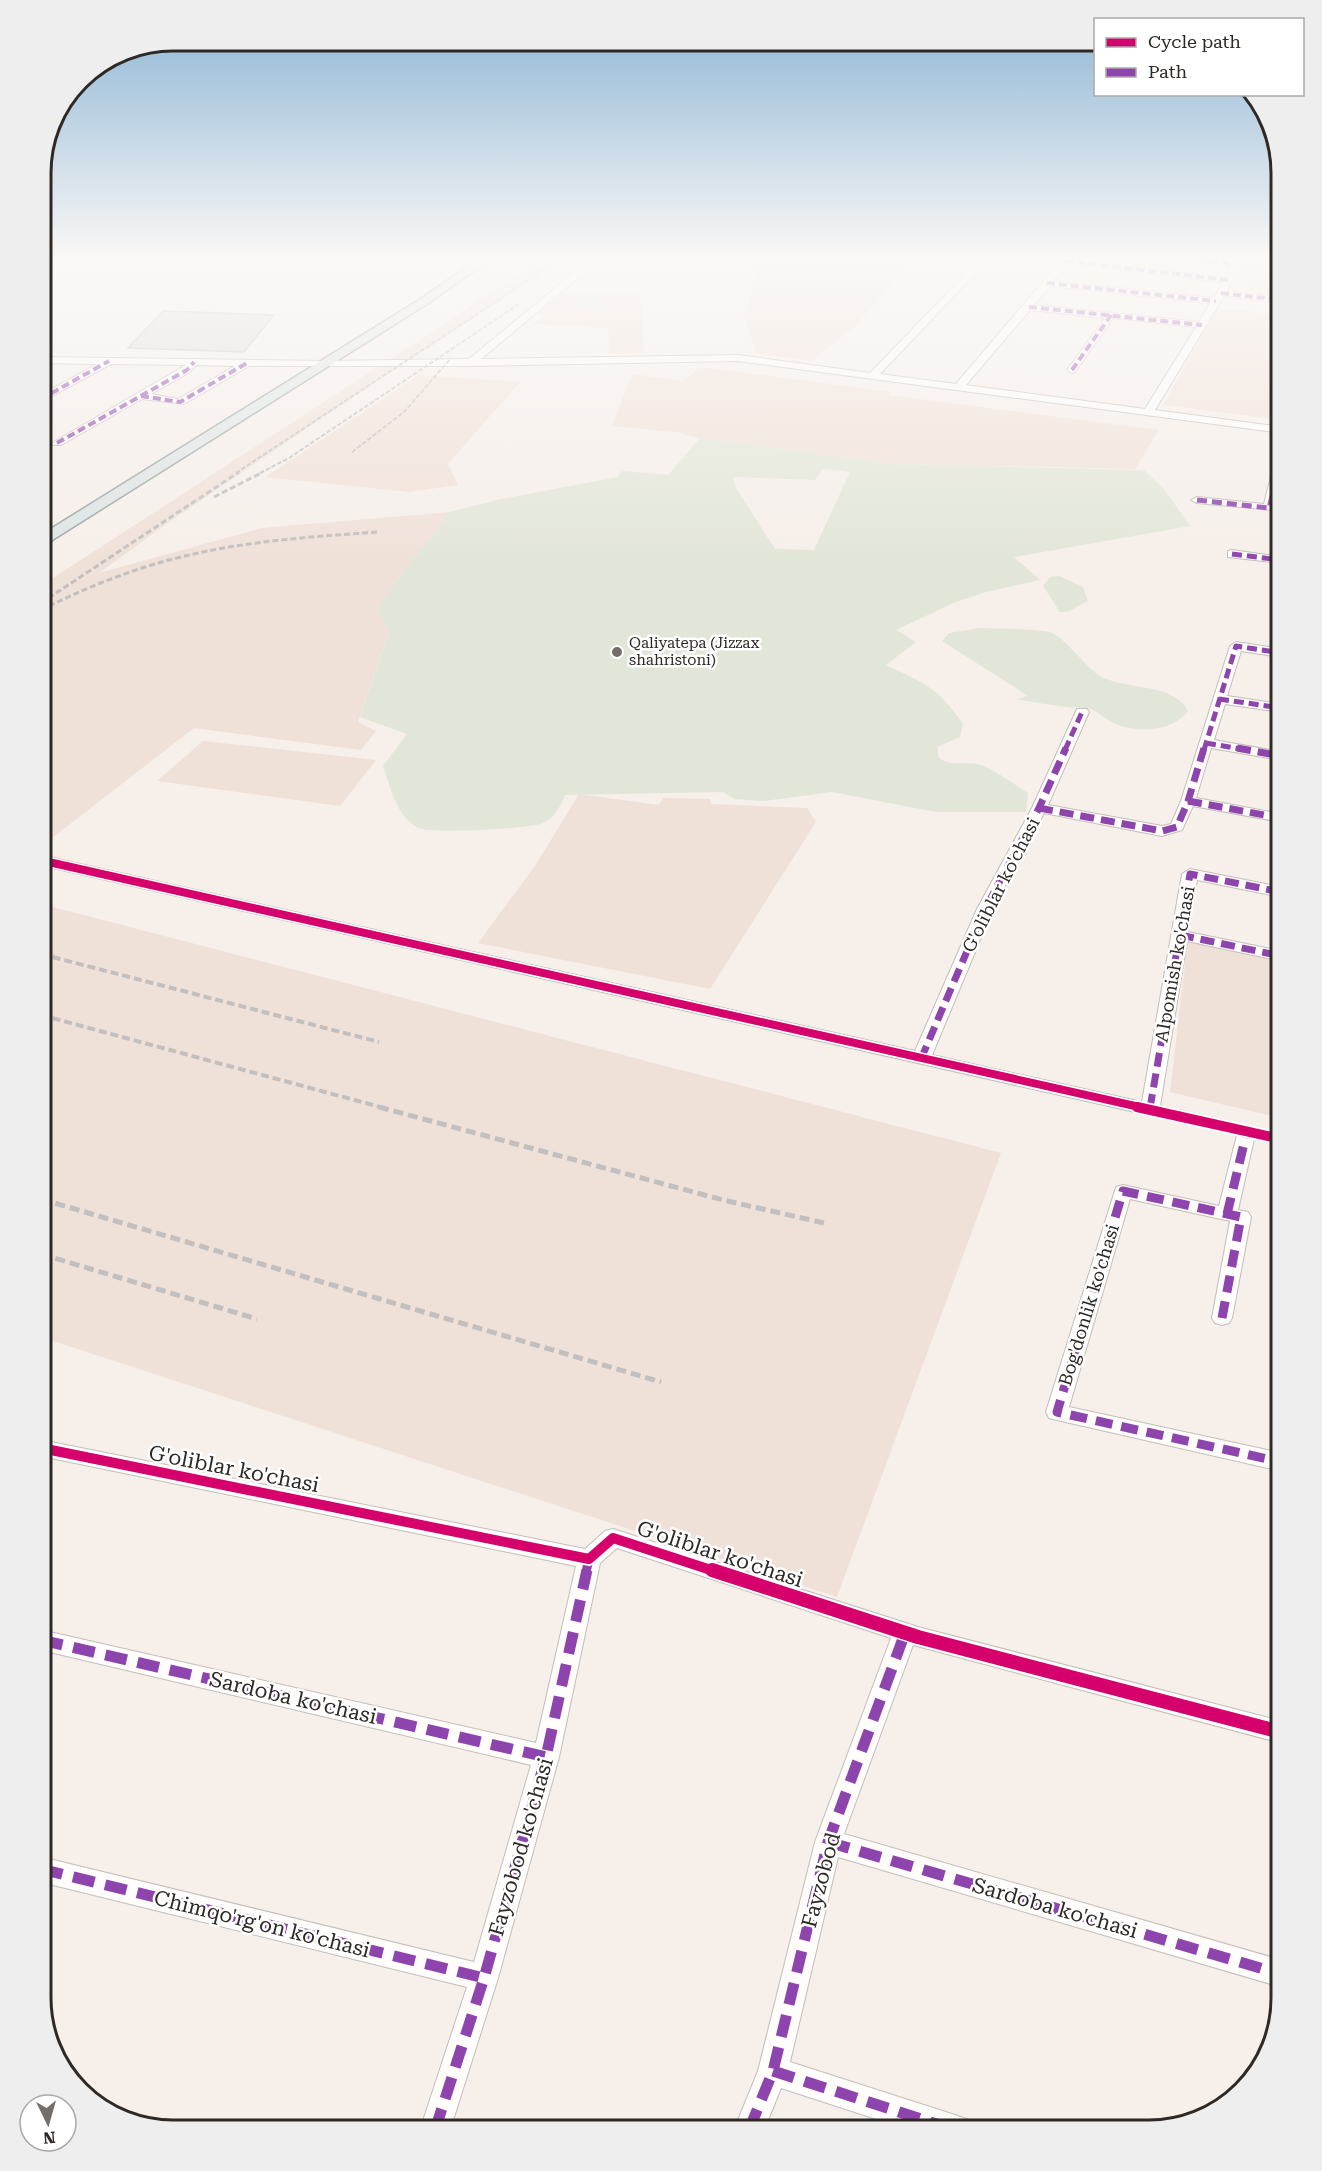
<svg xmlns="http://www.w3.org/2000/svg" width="1322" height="2171" viewBox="0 0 1322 2171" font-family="'Roboto Serif',serif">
<rect width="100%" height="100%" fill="#f6efea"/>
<path fill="#f0e1d8" d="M545 258H565L355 396 172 520 99 573 262 528 450 512 376 607 389 631 358 722 376 731 361 750 194 728 43 845 41 844V586Z
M728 258H814L906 269 855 326 812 361 751 353 755 349 742 312H746L756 276 752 263 728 262Z
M563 294H640L644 353 610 354 608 328 533 324 543 316 537 314Z
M1218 308 1281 315V420L1163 405Z
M700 367 892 392 889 395 1159 430 1135 469 896 464 700 438 683 435 684 433 612 426 632 374 683 381Z
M419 375 520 382 448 464 458 485 409 492 265 477Z
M203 741 376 760 340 806 157 781Z
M579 794 659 805 663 798 710 799 711 804 807 808 816 822 710 989 478 943 535 866Z
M41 904 1001 1153 837 1597 41 1337Z
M1188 939 1281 959V1118L1170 1092Z"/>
<path fill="#e2e6d8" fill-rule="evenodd" d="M1244 258H1281V294H1253L1247 281H1236Z
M576 295H599L600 309H575Z
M700 438 896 464 1144 470 1164 489 1190 526 1014 557 1040 580 986 592 953 603 896 630 916 642 886 665C925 683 938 688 963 724L960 737 937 747 939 758C952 768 967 760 981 765 997 771 1013 784 1028 793L1026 812H936L832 792 764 801 735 799 723 792 565 795C561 805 555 818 543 823 529 829 432 834 419 828 396 817 391 788 383 766L407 734 360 717 389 632 376 607 450 512 501 499 618 477 622 471 668 475ZM823 469 850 472 814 550 775 549 736 488 733 477 815 480Z
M1059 576 1083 587 1088 601 1067 612H1060L1043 586 1050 577Z
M980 628C1002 629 1027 628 1049 632 1063 635 1084 665 1097 674 1121 691 1173 681 1188 711 1171 734 1129 734 1106 719 1099 714 1095 709 1086 708 1080 707 1073 708 1067 707 1050 705 1033 702 1016 699L1028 696 942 641 949 633Z"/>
<path fill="#ded8d4" stroke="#c6c0bc" stroke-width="1.5" d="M163 311 274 315 244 352 128 348Z"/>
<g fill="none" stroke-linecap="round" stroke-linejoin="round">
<defs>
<path id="minor" d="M573 258H584L576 264 585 268V272L481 359 738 355 870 373 981 258H990L880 374 956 384 1062 259 1073 258 1226 277 1230 266 1182 258 1232 261 1233 258H1241L1227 291 1281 297V303L1224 296 1155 410 1281 427V433L738 361 470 366H249L184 404 142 399 61 445H53L52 443 186 365 111 364 41 402V395L97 364 41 363V357L324 361 469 359 576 271 565 264ZM1068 264 1223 282 1214 298 1054 281ZM1050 286 1210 303 1199 322 1034 305ZM1030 310 1105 318 1067 370 1072 373 1075 372 1113 318 1196 327 1145 409 966 385ZM196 365 235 366 178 399 151 394 190 372Z
M1281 454V478L1273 510 1197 503 1191 500 1197 497 1264 504 1276 457Z
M1232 550 1281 557V563L1228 557V551Z
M1236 642 1281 649V657L1241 651 1227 696 1281 704V712L1225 704 1214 740 1281 752V760L1211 748 1196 798 1281 814V822L1193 806 1182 830 1162 836 1044 813 993 909 932 1055 1142 1102 1182 874 1190 869 1281 887V897L1197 880 1188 932 1281 951V961L1187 941 1160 1106 1281 1133V1145L1254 1139 1238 1210 1248 1212 1251 1217 1232 1318 1229 1323 1222 1325 1215 1323 1212 1318 1230 1221 1130 1199 1069 1407 1281 1453V1471L1057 1420 1049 1418 1046 1412 1116 1187 1123 1185 1219 1206 1237 1135 53 868 45 863 53 858 915 1051 977 909 1032 808 1077 709H1087L1089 712 1048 805 1162 826 1171 824 1181 801 1230 646Z
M41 1440 585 1549 605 1531 613 1529 918 1627 1281 1721V1743L913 1645 844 1834 1281 1960V1987L838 1857 790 2062 955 2115 966 2119 970 2130H910L781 2088 764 2130H734L758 2071 815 1842 891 1638 617 1548 600 1563 559 1757 498 1978 450 2130H420L467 1987 41 1882V1857L474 1962 531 1765 41 1650V1630L536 1743 576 1566 41 1456Z"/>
<path id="major" d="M480 258H493L427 304 46 544 41 545V535L419 300Z"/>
</defs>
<use href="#minor" stroke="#c3beba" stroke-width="2"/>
<use href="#major" stroke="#99a4a3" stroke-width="3"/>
<use href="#minor" fill="#fefdfc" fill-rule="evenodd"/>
<use href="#major" fill="#dde5e4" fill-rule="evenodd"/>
<path stroke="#c1bfbf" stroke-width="2" stroke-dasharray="4.5 2" stroke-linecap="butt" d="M352 452 404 412 451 358
M236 473 562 258
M260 473 289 458 519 304"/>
<path stroke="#c1bfbf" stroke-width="3" stroke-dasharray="6 3" stroke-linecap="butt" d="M214 497 263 472
M41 603 239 472
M49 606C90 586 133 569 177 558 243 541 310 537 377 532"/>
<path stroke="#c1bfbf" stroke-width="4" stroke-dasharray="8 4" stroke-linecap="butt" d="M41 954 379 1042
M41 1015 384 1108"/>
<path stroke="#c1bfbf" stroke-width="5" stroke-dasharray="10 5" stroke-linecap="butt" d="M379 1107 723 1200 824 1223
M41 1199 661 1382
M41 1254 257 1319"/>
<path stroke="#8e44ad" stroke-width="4" stroke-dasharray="8 4" stroke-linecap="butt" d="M1186 258 1235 264
M1065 261 1229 280
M1047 283 1216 301
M1221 293 1281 300
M1029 307 1202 325
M1072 370 1111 315
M141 396 180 402 247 363
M41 399 109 361
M57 443 187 370 194 362
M1277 473 1281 457"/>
<path stroke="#8e44ad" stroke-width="5" stroke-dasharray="10 5" stroke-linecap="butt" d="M1197 500 1269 508 1278 472
M1232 554 1281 560
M1219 699 1281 708
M1206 743 1246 750
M1065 750 1082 712
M1204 750 1236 646 1281 653"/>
<path stroke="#8e44ad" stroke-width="7" stroke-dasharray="14 7" stroke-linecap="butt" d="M1237 748 1281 756
M1188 801 1281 818
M1039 808 1162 831 1177 827 1188 801 1204 748
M1180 935 1281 956
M921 1059 985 909 1039 808 1066 748
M1150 1108 1190 874 1281 892"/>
<path stroke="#8e44ad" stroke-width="9" stroke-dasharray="17 9" stroke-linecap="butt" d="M1150 1110 1151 1107
M1227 1214 1247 1131
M1222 1318 1241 1217 1123 1191 1057 1412 1281 1462
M586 1572 589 1559"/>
<path stroke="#8e44ad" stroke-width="11" stroke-dasharray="22 11" stroke-linecap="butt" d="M41 1640 546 1757
M828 1842 1281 1974
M41 1869 484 1978
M773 2071 955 2130
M435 2130 484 1978 546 1757 587 1570
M749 2130 773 2071 828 1842 905 1633"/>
<defs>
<path id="cycleway-far2" d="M53 863 1144 1108"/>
<path id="cycleway-far1" d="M1137 1107 1281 1139
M41 1448 589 1559 613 1538 717 1572"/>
<path id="cycleway" d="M712 1570 918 1637 1281 1732"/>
</defs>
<use href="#cycleway-far2" stroke="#fff" stroke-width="11"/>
<use href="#cycleway-far1" stroke="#fff" stroke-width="14"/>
<use href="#cycleway" stroke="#fff" stroke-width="17"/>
<use href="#cycleway-far2" stroke="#d6006c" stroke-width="8"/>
<use href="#cycleway-far1" stroke="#d6006c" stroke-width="10"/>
<use href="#cycleway" stroke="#d6006c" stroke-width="14"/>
</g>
<linearGradient id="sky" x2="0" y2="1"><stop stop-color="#89b4d4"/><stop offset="0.46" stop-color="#fbf8f6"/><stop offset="1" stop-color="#fbf8f6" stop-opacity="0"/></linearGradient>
<rect width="1322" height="562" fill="url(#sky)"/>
<circle fill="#746e6a" stroke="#fff" stroke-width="2" cx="617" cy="652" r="6"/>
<g text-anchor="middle" stroke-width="5" stroke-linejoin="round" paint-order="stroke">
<g font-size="15" fill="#2e2925" stroke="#fff" text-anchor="start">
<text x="629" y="648">Qaliyatepa (Jizzax<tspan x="629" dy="17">shahristoni)</tspan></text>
</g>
<g font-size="18" fill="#2e2925" stroke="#fff">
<text transform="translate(1001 885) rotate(-63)" y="6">G'oliblar ko'chasi</text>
<text transform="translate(1175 964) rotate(-80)" y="6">Alpomish ko'chasi</text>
<text transform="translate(1089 1305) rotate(-73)" y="6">Bog'donlik ko'chasi</text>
</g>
<g font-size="21" fill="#2e2925" stroke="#fff">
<text transform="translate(234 1469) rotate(11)" y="7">G'oliblar ko'chasi</text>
<text transform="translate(720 1554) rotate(18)" y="7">G'oliblar ko'chasi</text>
<text transform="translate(293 1698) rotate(13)" y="7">Sardoba ko'chasi</text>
<text transform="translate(521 1847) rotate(-74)" y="7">Fayzobod ko'chasi</text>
<text transform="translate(821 1880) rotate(-75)" y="7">Fayzobod</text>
<text transform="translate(1055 1908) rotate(16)" y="7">Sardoba ko'chasi</text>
<text transform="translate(262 1924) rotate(14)" y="7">Chimqo'rg'on ko'chasi</text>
</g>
</g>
<path d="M0 0H1322V2171H0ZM173 51H1149A122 122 0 0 1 1271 173V1998A122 122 0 0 1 1149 2120H173A122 122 0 0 1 51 1998V173A122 122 0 0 1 173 51Z" fill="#eee" fill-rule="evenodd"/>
<path fill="none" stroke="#2e2925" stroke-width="3" d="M173 51H1149A122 122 0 0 1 1271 173V1998A122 122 0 0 1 1149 2120H173A122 122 0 0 1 51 1998V173A122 122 0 0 1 173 51Z"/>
<rect x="1094" y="18" width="210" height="78" fill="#ffffff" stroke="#aba9a8" stroke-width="1.5"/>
<rect x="1106" y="38" width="30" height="9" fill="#d6006c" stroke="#aba9a8" stroke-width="1.5"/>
<text x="1148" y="48" font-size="18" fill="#2e2925">Cycle path</text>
<rect x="1106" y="68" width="30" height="9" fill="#8e44ad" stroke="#aba9a8" stroke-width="1.5"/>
<text x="1148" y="78" font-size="18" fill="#2e2925">Path</text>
<g transform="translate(48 2123) rotate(175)"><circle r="28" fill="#ffffff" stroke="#aba9a8" stroke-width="1.5"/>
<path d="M0-4.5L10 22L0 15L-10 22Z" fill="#746e6a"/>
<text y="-9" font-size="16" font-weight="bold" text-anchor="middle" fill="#2e2925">N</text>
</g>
</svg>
